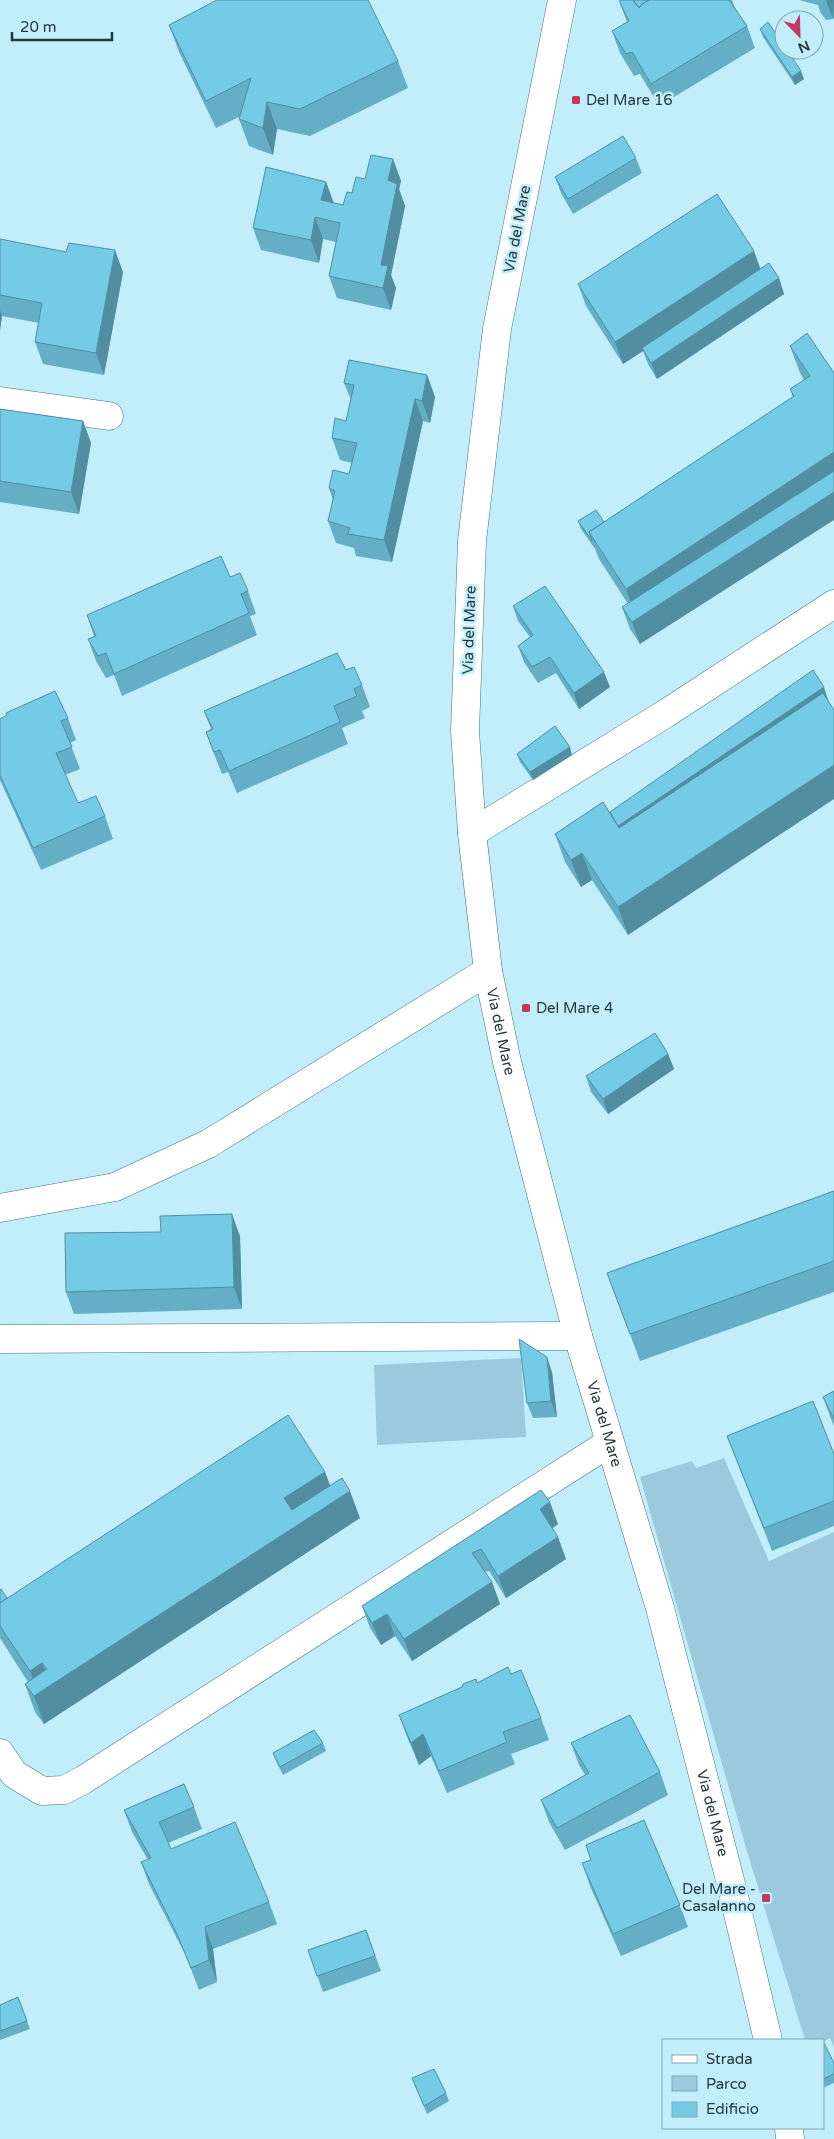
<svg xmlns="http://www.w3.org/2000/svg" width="834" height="2139" viewBox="0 0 834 2139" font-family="'Varela Round',sans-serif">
<rect width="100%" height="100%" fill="#c2eefc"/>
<path fill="#9acadb" d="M521 1358 526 1437 377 1445 374 1365Z
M724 1458 769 1561 834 1532V2047L830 2038 823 2042V2040H805L746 1848 640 1477 692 1461 696 1468Z"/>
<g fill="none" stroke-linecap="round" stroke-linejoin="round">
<defs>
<g id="street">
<path id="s1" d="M562 0 497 329 472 541 465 731 472 833 488 971 507 1062 578 1336 660 1608 732 1888 768 2040"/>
<path d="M0 401 109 416"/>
<path d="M472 833 665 714 834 604"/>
<path d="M0 1208 115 1187 208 1144 488 971"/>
<path d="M0 1339 578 1336"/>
<path d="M0 1753 14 1774 42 1791 64 1790 83 1780 609 1443"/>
<path d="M789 2128 790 2139"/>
</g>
</defs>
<use href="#street" stroke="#476f7c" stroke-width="29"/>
<use href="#street" stroke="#fff" stroke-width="28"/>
</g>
<path fill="#64afc6" d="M620 0H732L735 8 747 26 755 48 659 106 640 74 634 76 620 53 612 31 627 22 620 3Z
M799 0H834V18L833 19 826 20 820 12 818 5Z
M169 25 398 61 408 88 310 136 277 129 273 155 249 146 239 119V117L216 128 179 52Z
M760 29 804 79 795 85 763 37Z
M636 158 642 173 573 214 561 193 555 177Z
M393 159 401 181 399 189 405 206 391 275 396 288 391 310 337 298 329 276 336 242 323 239 319 263 261 250 253 228 326 182 334 203 343 205 352 193 365 179Z
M0 239 123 272 104 375 43 364 35 342 39 323 2 316 0 330Z
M760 269 779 278 784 294 657 379 648 364 643 351 623 364 586 306 578 284Z
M790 346 834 373 640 644 630 629 622 607 628 604 599 559 595 549 581 529 578 521 604 522 793 397 790 389 804 380 800 373Z
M427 375 435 397 430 423 423 421 392 562 356 556 354 548 336 543 328 521 333 500 329 488 349 474 352 463 340 460 332 438 346 421 351 400 344 383Z
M0 409 83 421 91 443 79 514 0 502Z
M230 577 248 591 256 614 250 616 257 635 122 696 114 675 106 678 96 661 88 639 94 636 87 615Z
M513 606 610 687 579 709 556 673 538 683 524 662 518 646 530 637 518 621Z
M346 670 362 685 370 707 362 711 365 718 342 728 348 744 237 793 228 772 222 774 214 754 206 732 211 729 204 711Z
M68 718 76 740 70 743 80 769 65 775 78 803 105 816 113 839 41 870 0 780V719Z
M517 754 572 755 533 780 520 762Z
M603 802 628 935 592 880 581 887 565 862 555 834Z
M668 1054 674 1069 608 1114 591 1092 586 1076Z
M834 1191V1292L640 1361 607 1273Z
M240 1236 242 1309 74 1314 66 1292Z
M552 1372 557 1417 533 1418 527 1403Z
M834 1391V1426L831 1419 823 1397Z
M727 1436 834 1454V1526L772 1551Z
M325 1472 330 1486 360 1518 44 1724 35 1712 25 1684 28 1682 0 1638V1590L7 1598Z
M541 1490 558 1524 552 1529 566 1559 506 1598 489 1571 485 1572 492 1582 500 1604 412 1661 395 1636 381 1645 370 1628 362 1606Z
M511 1674 541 1718 549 1740 511 1754 515 1764 447 1793 431 1756 419 1765 407 1737 399 1715 477 1683Z
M323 1743 326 1751 283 1775 276 1761 273 1753Z
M571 1743 660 1772 668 1795 565 1850 549 1822 541 1800 585 1775 579 1765Z
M194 1807 202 1829 168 1843 171 1849 269 1902 277 1924 213 1949 217 1982 199 1990 186 1956 149 1884 141 1862 148 1860 132 1832 124 1810Z
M582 1863 680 1905 688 1927 621 1956 590 1886Z
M366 1930 381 1971 323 1992 308 1950Z
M18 1997 30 2029 0 2040V2005Z
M823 2043 834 2063V2083L823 2088Z
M412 2078 446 2093 449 2101 427 2114Z"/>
<path fill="#518ea1" d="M826 0H834V1L833 19Z
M801 71 804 79 795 85 792 77Z
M267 102 277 129 273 155 263 128Z
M393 159 401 181 399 189 405 206 391 275 396 288 391 310 383 288 381 265 388 180Z
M326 182 334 204 321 200Z
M315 217 323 239 319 263 311 240Z
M115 250 123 272 104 375 96 353Z
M754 251 762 273 642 348 643 351 623 364 615 342Z
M779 278 784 294 657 379 651 363Z
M0 310 2 316 0 330Z
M427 375 435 397 430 423 422 401Z
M415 399 423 421 392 562 384 540Z
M83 421 91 443 79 514 71 492Z
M834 452V486L636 616 626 589Z
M834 492V520L640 644 632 622Z
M604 672 610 687 579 709 574 693Z
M824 687 829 703 621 843 616 827Z
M570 747 572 755 533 780 530 772Z
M834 765V799L628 935 618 907Z
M582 853 592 880 581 887 571 860Z
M668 1054 674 1069 608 1114 603 1099Z
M232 1214 240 1236 242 1309 234 1287Z
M547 1357 552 1372 557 1417 551 1401Z
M325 1472 335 1499 294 1525 284 1498Z
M350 1491 360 1518 44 1724 34 1696 38 1694 30 1671 42 1663 51 1685Z
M550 1502 558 1524 548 1531 540 1509Z
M558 1537 566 1559 506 1598 498 1576Z
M492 1582 500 1604 412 1661 404 1639Z
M387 1614 395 1636 381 1645 372 1623Z
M423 1734 431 1756 419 1765 411 1743Z
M205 1927 213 1949 217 1982 209 1960Z"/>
<path fill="#74cbe6" stroke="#518ea1" d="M217 0H368L398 61 300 109 267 102 263 128 239 119 251 78 206 101 169 25Z
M620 0H633L639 8 642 4 649 0H729L747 26 651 84 632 52 626 54 612 31 629 21 620 3Z
M633 0H649L642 4 639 8Z
M768 22 784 46V50H787L801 71 792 77 760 29Z
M623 136 636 158 568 199 555 177Z
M371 155 393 159 388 180 397 184 381 265 388 266 383 288 329 276 340 223 315 217 311 240 253 228 266 167 326 182 321 200 343 205 347 192 352 193 356 177 365 179Z
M717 194 754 251 615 342 578 284Z
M0 239 66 252 69 243 115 250 96 353 35 342 42 303 0 295Z
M769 263 779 278 651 363 642 348Z
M807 333 834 373V452L626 589 589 532 794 396 790 389 810 376 790 346Z
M349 360 427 375 422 401 415 399 384 540 348 534 350 528 328 521 335 491 329 488 333 470 349 474 357 443 332 438 335 418 346 421 354 385 344 383Z
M0 409 83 421 71 492 0 481Z
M834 471V492L632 622 622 607Z
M596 510 604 522 589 532 592 541 578 521Z
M221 556 230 577 240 573 248 591 241 594 249 613 114 674 106 653 98 656 88 639 96 636 87 615Z
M545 586 604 672 574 693 550 657 532 667 518 646 533 635 513 606Z
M337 653 346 670 354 667 362 685 354 689 357 696 334 706 340 722 229 771 220 750 214 752 206 732 213 729 204 711Z
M813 670 824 687 618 826 610 812Z
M55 691 68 718 61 721 72 747 56 753 78 803 96 796 105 816 33 848 0 775V719L7 715 6 713Z
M823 693 834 710V765L618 907 582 853 571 860 555 834 603 802 619 828Z
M555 726 570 747 530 772 517 754Z
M655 1033 668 1054 603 1099 586 1076Z
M834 1191V1261L630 1334 607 1273Z
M232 1214 234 1287 66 1292 65 1233 161 1232 160 1216Z
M519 1339 547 1357 551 1401 527 1403Z
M834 1391V1419L823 1397Z
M813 1401 834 1454V1501L764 1528 727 1436Z
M288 1415 325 1472 284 1498 292 1510 342 1478 350 1491 34 1696 25 1684 47 1669 42 1663 30 1671 0 1626V1603Z
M541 1490 550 1502 540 1509 558 1537 498 1576 481 1549 472 1553 492 1582 404 1639 387 1614 372 1623 362 1606Z
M1 1589 7 1598 0 1603V1590Z
M508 1667 511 1674 521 1670 541 1718 503 1732 507 1742 439 1771 423 1734 411 1743 399 1715 462 1687 463 1684 476 1679 477 1683Z
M630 1715 660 1772 557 1828 541 1800 589 1773 571 1743Z
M314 1730 323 1743 280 1767 273 1753Z
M184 1784 194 1807 159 1822 171 1849 235 1822 269 1902 205 1927 209 1960 191 1968 177 1934 141 1862 151 1858 124 1810Z
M644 1820 680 1905 613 1934 582 1863 591 1860 586 1845Z
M366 1930 375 1956 317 1976 308 1950Z
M18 1997 27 2021 0 2031V2005Z
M823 2043H824L834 2063V2074L823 2079Z
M434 2069 446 2093 424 2106 412 2078Z"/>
<g fill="#c43764" stroke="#c2eefc" stroke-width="2">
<rect x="571" y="95" width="10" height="10" rx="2.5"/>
<rect x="521" y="1003" width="10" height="10" rx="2.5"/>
<rect x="761" y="1893" width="10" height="10" rx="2.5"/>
</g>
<g text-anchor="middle" stroke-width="5" stroke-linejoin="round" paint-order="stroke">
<g font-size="15" fill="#26373d" stroke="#c2eefc" text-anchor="start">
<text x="586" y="105">Del Mare 16</text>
<text x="536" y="1013">Del Mare 4</text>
<text x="756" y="1894" text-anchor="end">Del Mare -<tspan x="756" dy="17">Casalanno</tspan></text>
</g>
<g font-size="15" fill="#26373d" stroke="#c2eefc">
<text transform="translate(517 229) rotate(-79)" y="5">Via del Mare</text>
<text transform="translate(469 630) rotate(-88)" y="5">Via del Mare</text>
<text dy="5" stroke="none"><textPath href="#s1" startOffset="1042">Via del Mare</textPath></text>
<text dy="5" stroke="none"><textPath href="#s1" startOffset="1448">Via del Mare</textPath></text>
<text dy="5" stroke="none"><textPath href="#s1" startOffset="1852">Via del Mare</textPath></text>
</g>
</g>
<rect x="662" y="2039" width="162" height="90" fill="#c2eefc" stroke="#84a5b0"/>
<rect x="672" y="2055" width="25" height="8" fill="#ffffff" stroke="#84a5b0"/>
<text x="706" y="2064" font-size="15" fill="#26373d">Strada</text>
<rect x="672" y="2076" width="25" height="15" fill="#9acadb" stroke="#84a5b0"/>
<text x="706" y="2089" font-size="15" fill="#26373d">Parco</text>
<rect x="672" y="2102" width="25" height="15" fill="#74cbe6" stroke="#84a5b0"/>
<text x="706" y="2114" font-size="15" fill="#26373d">Edificio</text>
<g transform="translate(799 35) rotate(157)"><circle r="24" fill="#c2eefc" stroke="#84a5b0"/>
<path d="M0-4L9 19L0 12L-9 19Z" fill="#c43764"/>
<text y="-8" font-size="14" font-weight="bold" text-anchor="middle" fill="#26373d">N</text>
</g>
<path d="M12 32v8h100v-8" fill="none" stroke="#26373d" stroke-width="2.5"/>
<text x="20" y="32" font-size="15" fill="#26373d" stroke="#c2eefc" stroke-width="4" paint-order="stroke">20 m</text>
</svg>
